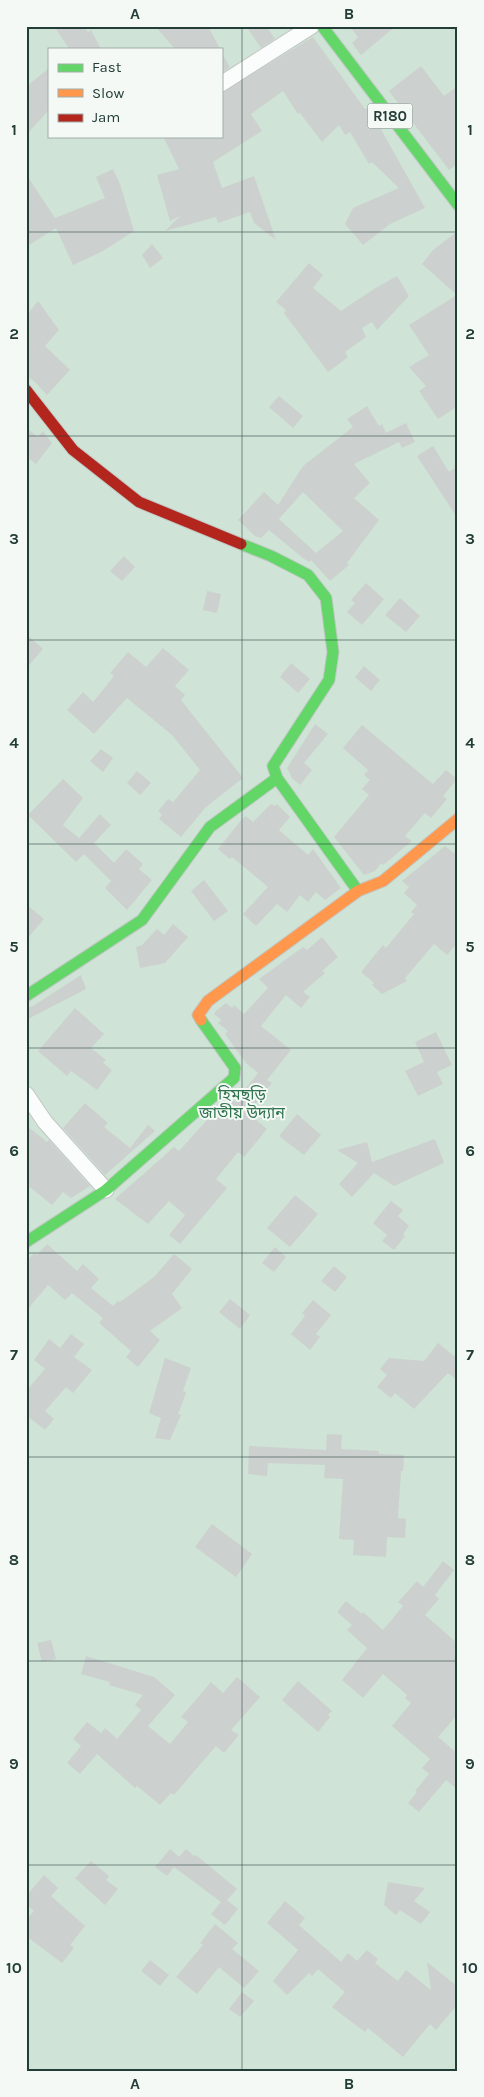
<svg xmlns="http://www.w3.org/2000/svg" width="484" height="2097" viewBox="0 0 484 2097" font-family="Karla,'Noto Sans Bengali',sans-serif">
<rect width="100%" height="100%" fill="#e5eae8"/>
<path fill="#cfe3d6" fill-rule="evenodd" d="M26 26H458V2071H26ZM49 49H221V136H49Z"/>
<path fill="#ccd1cf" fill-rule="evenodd" d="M54 26H84L88 32 91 30 101 49H69Z
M155 26H208L220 49H175Z
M246 26H266L275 39 261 48Z
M349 26H396L361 55 352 43 358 37Z
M313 37 365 109 367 108 373 115 425 208 390 224 363 245 345 224 353 208 399 188 372 162 369 164 350 132 345 135 339 125 322 142 300 113 298 114 283 91 251 114 262 131 213 162 222 188 254 176 276 240 254 223 250 212 218 223 216 217 165 231 180 216 170 221 157 175 179 169 163 136H221V93Z
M221 52 230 67 221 73Z
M421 66 444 96 458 86V163L449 170 389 91Z
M49 68V110L26 135V87Z
M113 169 120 184 134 231 103 251 73 265 56 228 26 247V174L55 218 105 198 96 177Z
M458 231V406L438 419 419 391 426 386 409 367 429 355 409 325 457 295 422 264 433 250Z
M152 244 163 258 150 268 142 255Z
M309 263 323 275 313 288 341 311 374 289 397 276 409 296 377 330 372 322 362 328 366 337 345 352 348 357 328 372 284 313 286 310 276 302Z
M38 301 59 330 45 346 70 370 47 395 35 382 26 375V316Z
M279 396 303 416 293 428 269 407Z
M367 406 379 426 382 424 386 433 406 423 415 442 402 448 399 442 354 464 370 483 354 498 379 520 347 563 349 565 330 581 311 560 309 562 303 558 269 530 261 538 255 536 238 520 264 492 278 505 303 466 353 427 347 419ZM303 492 343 531 316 553 279 519Z
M26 428 38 437 43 431 52 443 36 464 26 456Z
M433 446 449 472 458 466V519L417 456Z
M124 556 135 567 122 581 110 571Z
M366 583 384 599 362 625 347 612 355 603 351 600Z
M207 591 221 594 217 613 203 610Z
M400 598 420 616 406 632 385 615Z
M26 634 43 649 26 669Z
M163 648 189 670 175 686 185 695 181 700 243 778 206 807 181 837 159 819 162 814 158 811 168 799 173 802 200 770 172 735 127 698 94 734 67 710 83 692 93 702 114 676 110 673 128 652 146 667Z
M291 663 310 679 298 693 280 677Z
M364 666 380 680 371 691 355 677Z
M315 724 328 734 304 763 312 770 300 785 292 778 287 768Z
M362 725 433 784 446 770 457 779 443 796 447 799 431 818 425 813 405 836 412 841 383 865 381 863 375 871 364 875 334 837 369 795 362 789 370 780 364 775 368 770 343 748Z
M101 749 113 758 103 772 90 761Z
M137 771 151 783 140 795 127 783Z
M63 779 83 798 63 825 79 838 100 814 111 825 94 843 114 863 126 849 143 864 139 869 152 880 127 910 105 888 111 881 84 854 76 862 28 815Z
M271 804 275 806 277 804 290 817 279 830 308 855 313 849 341 888 325 900 316 892 308 902 300 895 287 912 277 904 256 926 243 914 268 887 232 857 230 859 218 849 242 819 246 816 253 822Z
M445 846 458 856V942L447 955 434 944 405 978 407 981 382 994 372 985 374 983 361 972 383 945 386 948 414 914 411 912 417 905 404 893 409 887 402 881Z
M204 880 228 911 214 921 191 891Z
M26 904 44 919 26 940Z
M173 924 188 937 165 963 140 968 136 947 142 945 157 929 164 935Z
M322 937 338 957 322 971 325 973 303 992 310 997 301 1008 286 995 261 1026 291 1050 267 1080 272 1083 248 1113 267 1129 244 1157 238 1152 216 1179 227 1188 180 1244 169 1235 185 1215 169 1201 148 1224 115 1199 174 1147 179 1151 215 1111 230 1098 235 1102 258 1073 246 1063 225 1034 228 1031 218 1023 221 1020 214 1014 217 1010 226 1003 232 1008 234 1005 244 1014 268 988 259 979 303 947 307 950Z
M81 975 86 989 26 1020V1008L33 1006Z
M75 1008 104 1034 91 1048 106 1060 103 1063 112 1070 97 1090 71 1071 67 1076 38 1051Z
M436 1032 452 1065 437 1072 443 1084 418 1096 405 1071 424 1062 415 1042Z
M85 1103 108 1123 104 1127 130 1148 148 1125 155 1131 105 1175 63 1128Z
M297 1114 321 1135 304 1155 279 1136Z
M26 1125 47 1142 49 1140 90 1186 71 1198 63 1192 52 1205 26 1184Z
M435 1139 444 1163 394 1186 374 1173 352 1197 339 1184 358 1163 337 1150 367 1142 372 1162Z
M295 1195 318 1214 290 1247 267 1228Z
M391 1201 403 1210 398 1216 409 1226 403 1234 405 1236 394 1250 382 1241 387 1235 373 1223Z
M47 1244 77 1271 83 1264 99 1279 91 1288 113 1306 118 1301 120 1302 154 1277 174 1254 192 1269 172 1294 182 1308 150 1331 160 1340 138 1367 126 1357 131 1351 99 1323 103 1318 72 1293 65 1300 48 1285 26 1311V1262L34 1253 37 1255Z
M275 1247 286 1257 274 1272 262 1263Z
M334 1266 347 1277 335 1292 321 1281Z
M230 1299 250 1315 240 1329 219 1312Z
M313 1300 331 1315 316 1334 320 1337 310 1350 291 1334 305 1316 302 1313Z
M71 1334 84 1344 74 1357 92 1370 73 1393 66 1387 45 1411 54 1419 45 1430 26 1415V1391L45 1369 34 1360 49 1339 60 1348Z
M438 1343 458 1359V1381L448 1373 414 1409 395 1393 391 1398 377 1387 387 1375 380 1369 389 1358 424 1361Z
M165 1358 191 1368 183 1391 186 1393 178 1414 181 1415 170 1440 155 1438 161 1418 149 1413Z
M327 1434 342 1435 341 1449 379 1451V1454L404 1455 403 1471H401L398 1518 406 1519 405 1538 387 1537 386 1557 353 1555 354 1540 339 1539 343 1479 324 1478 325 1465 268 1463 267 1476 248 1474 249 1446 326 1450Z
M212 1524 252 1554 236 1577 195 1547Z
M443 1561 454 1570 435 1595 439 1599 425 1615 458 1644V1714L438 1737 458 1754V1790L446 1780 419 1812 408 1803 417 1792 415 1791 429 1774 422 1768 430 1759 392 1726 411 1703 405 1698 407 1695 383 1674 363 1698 342 1680 367 1648 347 1630 352 1625 337 1612 346 1601 362 1614 363 1612 383 1630 403 1606 398 1602 417 1581 423 1587Z
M51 1640 56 1659 42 1662 37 1643Z
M86 1656 154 1677 175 1695 148 1726 170 1744 188 1722 181 1717 211 1682 223 1693 237 1677 260 1697 231 1730 239 1735 224 1753 216 1746 174 1795 171 1793 160 1805 137 1786 135 1788 97 1754 80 1774 67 1763 81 1746 73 1739 87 1722 101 1733 105 1728 117 1739 141 1710 135 1705 143 1695 109 1685 110 1682 81 1674Z
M298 1681 332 1711 328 1715 330 1717 318 1732 282 1700Z
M170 1849 179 1857 186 1849 194 1856 196 1855 237 1889 227 1900 238 1909 225 1925 211 1914 221 1902 174 1867 167 1876 155 1867Z
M91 1861 109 1876 106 1880 118 1889 105 1905 75 1878Z
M44 1875 58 1888 51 1896 85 1926 70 1945 74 1948 62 1963 26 1936V1920L34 1911 26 1904V1896Z
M388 1882 425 1888 414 1901 430 1912 421 1924 400 1910 396 1915 384 1905Z
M285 1901 305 1918 299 1925 341 1962 348 1953 357 1961 367 1950 378 1959 375 1963 398 1981 406 1970 431 1990 427 1962 458 1987V2004L436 2030 430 2024 403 2057 368 2028 365 2032 332 2007 345 1992 318 1969 312 1976 309 1973 287 1995 273 1981 298 1950 267 1923Z
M215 1924 238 1943 232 1949 259 1971 244 1988 219 1967 197 1994 176 1977 203 1945 200 1943Z
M150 1960 169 1975 160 1986 141 1971Z
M242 1992 254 2001 240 2017 229 2009Z"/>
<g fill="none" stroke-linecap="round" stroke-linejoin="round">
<defs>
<path id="street" d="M221 84 312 26
M26 1094 45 1122 106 1190"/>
<path id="fast" d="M322 26 458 205
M241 544 271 556 308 575 326 598 333 652 329 680 273 766 277 778 358 891
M26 996 142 920 210 827 277 778
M26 1242 106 1190 234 1078 235 1068 201 1020"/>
<path id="slow" d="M201 1020 198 1015 208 1001 358 891 383 881 458 819"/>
<path id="jam" d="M26 390 73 450 139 502 241 544"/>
</defs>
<use href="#street" stroke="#c2c7c5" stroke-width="17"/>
<use href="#fast" stroke="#c1c8c5" stroke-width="13"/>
<use href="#slow" stroke="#c1c8c5" stroke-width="13"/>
<use href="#jam" stroke="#c1c8c5" stroke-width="13"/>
<use href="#street" stroke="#fbfcfc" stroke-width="15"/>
<use href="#fast" stroke="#63d668" stroke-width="11"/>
<use href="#slow" stroke="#ff974d" stroke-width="11"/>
<use href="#jam" stroke="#b3261e" stroke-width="11"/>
</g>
<path fill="none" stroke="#233d37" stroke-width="1" stroke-opacity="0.55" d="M242 26V2071M26 232H458M26 436H458M26 640H458M26 844H458M26 1048H458M26 1253H458M26 1457H458M26 1661H458M26 1865H458"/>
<g text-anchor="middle" stroke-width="4" stroke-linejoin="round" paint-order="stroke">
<rect fill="#f4f9f6" stroke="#627570" stroke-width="1" x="367.5" y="103.5" width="45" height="25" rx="4"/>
<g font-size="15" font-weight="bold" fill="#233d37">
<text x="390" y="121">R180</text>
</g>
<g font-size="16" fill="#2e734c" stroke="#f4f9f6">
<text x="242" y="1100">হিমছড়ি<tspan x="242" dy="18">জাতীয় উদ্যান</tspan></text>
</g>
</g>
<rect width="484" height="2097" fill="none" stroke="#f4f9f6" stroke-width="55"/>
<rect x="48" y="48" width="175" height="90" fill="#f4f9f6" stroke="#a0aeaa"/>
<rect x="58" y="64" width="25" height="8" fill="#63d668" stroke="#a0aeaa"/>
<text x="92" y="72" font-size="15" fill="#233d37">Fast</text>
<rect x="58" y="89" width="25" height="8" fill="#ff974d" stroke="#a0aeaa"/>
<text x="92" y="98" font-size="15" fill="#233d37">Slow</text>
<rect x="58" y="114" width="25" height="8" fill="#b3261e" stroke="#a0aeaa"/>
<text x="92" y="122" font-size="15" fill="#233d37">Jam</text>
<rect x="28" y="28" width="428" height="2042" fill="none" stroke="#233d37" stroke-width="2"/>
<g font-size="16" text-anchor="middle" font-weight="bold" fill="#233d37">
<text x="135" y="19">A</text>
<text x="349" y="19">B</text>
<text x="14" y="135">1</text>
<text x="470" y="135">1</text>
<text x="14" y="339">2</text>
<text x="470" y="339">2</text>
<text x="14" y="544">3</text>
<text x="470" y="544">3</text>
<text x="14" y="748">4</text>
<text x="470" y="748">4</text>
<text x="14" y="952">5</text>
<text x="470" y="952">5</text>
<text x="14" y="1156">6</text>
<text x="470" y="1156">6</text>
<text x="14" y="1360">7</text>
<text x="470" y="1360">7</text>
<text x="14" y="1565">8</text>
<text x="470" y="1565">8</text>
<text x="14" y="1769">9</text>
<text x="470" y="1769">9</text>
<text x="14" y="1973">10</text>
<text x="470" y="1973">10</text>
<text x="135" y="2089">A</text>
<text x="349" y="2089">B</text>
</g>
</svg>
